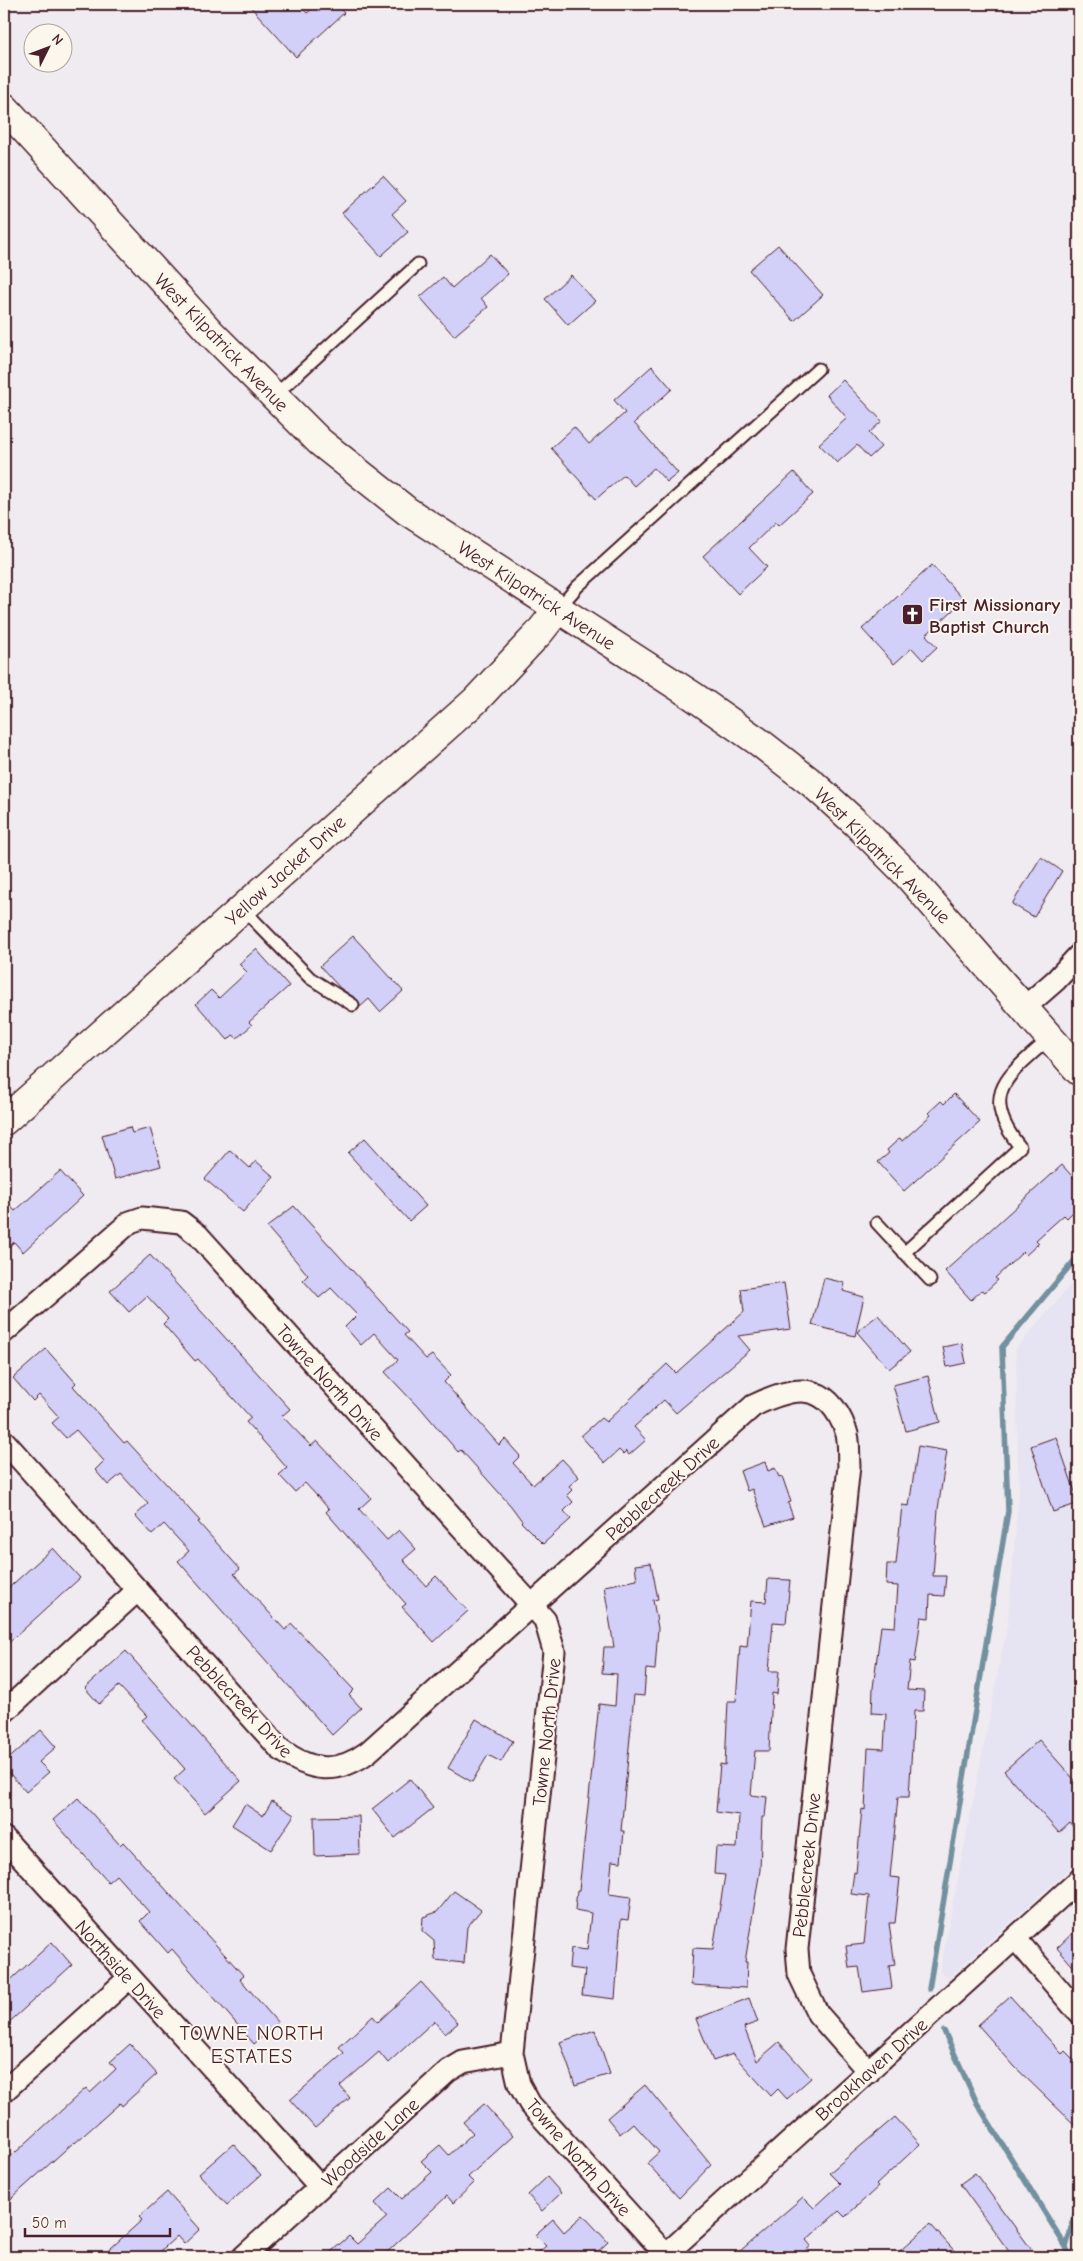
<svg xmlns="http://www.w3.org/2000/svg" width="1083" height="2261" viewBox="0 0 1083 2261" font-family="'Comic Neue',sans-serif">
<rect width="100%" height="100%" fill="#efebf0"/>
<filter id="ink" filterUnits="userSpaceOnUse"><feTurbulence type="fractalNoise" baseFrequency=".02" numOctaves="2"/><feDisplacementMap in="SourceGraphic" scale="10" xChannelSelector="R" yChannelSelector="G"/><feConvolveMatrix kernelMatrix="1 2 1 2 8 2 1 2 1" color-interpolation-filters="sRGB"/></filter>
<g filter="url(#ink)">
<path fill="#e6e3f2" d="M1079 1275V1860L948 1978 940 1971 1008 1622 1019 1494 1016 1349Z"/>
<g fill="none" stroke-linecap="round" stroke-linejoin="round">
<path stroke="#73909f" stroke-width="5.5" d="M929 1989 1008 1511 1002 1347 1079 1255
M944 2031 977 2103 1066 2247 1070 2257
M1066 2247 1079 2202"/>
</g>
<path fill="#d2cff8" stroke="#4a1f2b" d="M248 4H299L307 13 318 4H335L344 13 296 57Z
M383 176 406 201 392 214 408 232 381 256 342 213Z
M778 245 823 295 794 321 749 270Z
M490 254 508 274 481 298 488 307 454 336 420 297 443 277 452 288Z
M571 275 595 301 568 325 545 299Z
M652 366 672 389 634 423 678 473 667 482 654 468 634 486 624 475 596 499 551 448 574 427 589 444 625 413 614 400Z
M843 380 882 421 869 433 881 447 869 458 857 445 837 463 819 444 847 418 827 395Z
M794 472 813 494 779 525 776 522 749 548 767 567 738 594 703 556Z
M932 565 964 600 926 635 937 647 923 660 912 648 894 664 862 629Z
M1041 857 1062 871 1034 917 1012 904Z
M353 936 403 991 380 1012 369 999 360 1007 357 999 340 988 320 966Z
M256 949 289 986 249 1022 252 1025 237 1038 233 1035 228 1040 196 1004 211 990 219 998 247 972 239 964Z
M954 1094 980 1122 904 1191 878 1162 889 1153 887 1150 900 1138 902 1141 931 1115 928 1113 941 1101 944 1104Z
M130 1127 132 1133 150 1128 161 1166 115 1179 102 1135Z
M365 1138 426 1206 409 1221 348 1153Z
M230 1150 250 1168 256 1161 274 1177 243 1212 205 1179Z
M1062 1165 1079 1184V1206L1067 1218 1064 1215 1036 1240 1039 1243 1026 1255 1023 1252 995 1278 998 1280 985 1292 982 1290 971 1300 945 1271Z
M60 1171 83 1196 23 1252 14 1242 4 1251V1199L15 1211Z
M294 1206 408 1332 404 1335 426 1359 432 1355 451 1375 444 1382 499 1445 505 1439 520 1456 513 1463 533 1485 562 1459 579 1477 569 1486 572 1490 567 1495 573 1502 564 1511 571 1519 543 1544 521 1522 522 1521 511 1506 461 1450 458 1452 418 1405 417 1406 385 1372 398 1360 374 1333 361 1345 345 1327 357 1315 331 1288 319 1298 303 1280 308 1275 267 1227Z
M150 1255 290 1409 282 1416 311 1446 317 1441 371 1498 359 1509 387 1540 399 1530 416 1549 403 1560 426 1586 436 1576 468 1611 434 1642 402 1607 406 1604 326 1512 329 1509 305 1483 295 1492 279 1475 287 1468 246 1422 251 1418 198 1359 195 1361 163 1324 168 1319 147 1296 129 1312 110 1291Z
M824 1278 845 1283 843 1291 864 1297 855 1336 812 1325Z
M784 1283 791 1329 738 1336 750 1350 676 1413 664 1400 634 1427 646 1440 629 1455 626 1451 623 1454 619 1450 605 1463 581 1436 601 1418 606 1422 667 1364 676 1373 744 1312 741 1289Z
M878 1315 910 1352 889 1369 857 1332Z
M962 1343 966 1363 947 1367 943 1347Z
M46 1349 76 1383 73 1386 124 1443 127 1441 200 1521 198 1522 240 1569 234 1574 285 1630 292 1624 354 1690 349 1695 361 1708 332 1735 178 1561 189 1551 164 1524 152 1535 135 1516 148 1504 121 1474 108 1485 95 1470 104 1461 76 1430 66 1438 52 1423 59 1417 39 1395 33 1401 13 1378Z
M928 1376 940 1422 906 1431 893 1385Z
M1056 1437 1079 1503 1053 1512 1031 1446Z
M918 1446 947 1451 938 1509 933 1576H946L944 1596 930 1595 929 1618 921 1617 915 1662 910 1661 907 1690 924 1691 923 1711H914L909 1797H898L890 1877 900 1878 895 1923H889L895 1965 889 1966 892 1988 863 1992 859 1967 849 1968 846 1946 864 1944 869 1896 851 1894 854 1872 856 1873 862 1809 865 1810 868 1748 884 1749 886 1714 872 1713 873 1688 881 1626 895 1627 898 1586 886 1585 887 1564H896L902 1505 909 1506Z
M765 1462 768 1471 775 1468 779 1477 782 1476 791 1502 788 1503 793 1517 766 1526 752 1489 747 1491 740 1471Z
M53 1548 80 1578 4 1647V1592Z
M651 1563 658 1599 653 1600 658 1628 655 1670 646 1669 644 1696 634 1695 621 1831H624L621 1862 612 1861 609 1894 631 1897 628 1920 621 1919 615 1999 582 1995 585 1970 569 1968 571 1948 587 1950 591 1913 575 1910 577 1890H579L599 1704 615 1706 617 1674 602 1673 604 1647H614L604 1586 637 1580 635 1565Z
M768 1579 790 1580 786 1623 773 1622 769 1671H779L777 1694 772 1693 769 1751H755L751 1795 767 1797 765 1817H762L760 1870 745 1962H747L746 1988 691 1985 693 1948 713 1949 725 1875 714 1874 716 1847 737 1848 739 1815 716 1812 720 1764 725 1765 728 1701H736L740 1646 747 1647 751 1601 766 1602Z
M126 1651 241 1781 205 1813 174 1779 185 1769 142 1720 147 1716 119 1686 99 1704 85 1688Z
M476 1719 513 1741 501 1762 488 1755 472 1782 448 1768Z
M41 1730 56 1747 39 1762 49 1772 26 1792 4 1767V1763Z
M1039 1740 1079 1785V1834L1070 1823 1059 1833 1004 1771Z
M410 1779 433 1808 395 1838 372 1809Z
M78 1798 120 1845 123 1842 244 1976 240 1979 278 2023 254 2044 172 1949 168 1953 140 1921 149 1912 116 1875 108 1882 53 1820Z
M272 1801 294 1815 271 1850 232 1825 245 1804 263 1816Z
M359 1816 360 1854 315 1856 314 1817Z
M454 1891 481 1910 467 1927 464 1963 435 1960 434 1941 422 1931 423 1917 437 1912Z
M1079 1927V1973L1057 1948Z
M52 1942 72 1965 4 2027V1986Z
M421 1982 458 2023 445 2034 434 2021 388 2063 379 2052 340 2086 350 2098 315 2128 290 2100 344 2053 339 2047 373 2016 378 2022Z
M1010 1996 1062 2054 1065 2051 1079 2065V2129L1015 2067 978 2025Z
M749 1998 758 2022 744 2027 757 2061 779 2042 811 2078 787 2099 778 2089 771 2096 733 2054 713 2061 696 2019Z
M595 2030 610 2074 575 2085 560 2042Z
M130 2044 157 2074 122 2106 120 2103 75 2143 74 2142 4 2205V2163L86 2088 90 2093 116 2069 110 2062Z
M645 2085 711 2165 679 2198 647 2163 659 2152 633 2123 620 2134 607 2118Z
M484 2104 513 2136 468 2177 474 2183 453 2203 447 2196 382 2257H325L349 2236 357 2244 387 2217 375 2203 391 2188 402 2199 432 2172 421 2161 440 2145 449 2155 473 2133 463 2122Z
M895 2117 920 2144 876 2185 878 2187 845 2217 839 2211 806 2240 811 2246 798 2257H733L803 2197 814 2208 840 2184 829 2173Z
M233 2144 261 2175 227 2205 199 2174Z
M975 2173 1037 2257H1013L960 2184Z
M547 2177 561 2193 542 2211 528 2195Z
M167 2192 200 2229 184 2244 177 2236 154 2257H101L142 2220 139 2217Z
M583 2215 608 2242 592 2257H533L546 2246 535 2235 553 2219 564 2232Z
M930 2224 960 2257H893Z"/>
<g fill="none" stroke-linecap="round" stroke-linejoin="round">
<defs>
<path id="service" d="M273 397 418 264
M558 609 577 587 818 369
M242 908 310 978 353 1005
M877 1223 930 1280
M904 1253 1020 1147C977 1093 1009 1075 1050 1038"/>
<path id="minor" d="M1025 1007 1056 980 1079 955
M4 1332 130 1222 142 1218 181 1222 198 1235 545 1620 554 1651 553 1662 512 2053 519 2084 530 2104 668 2257
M4 1441 280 1749C311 1772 337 1775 368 1752L753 1406C793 1386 827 1379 846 1431 850 1441 848 1455 849 1466L797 1949 799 1974 818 2014 869 2072
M4 1712 138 1590
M4 1838 320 2187
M1015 1938 1079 2013
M4 2091 129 1978
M243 2257 448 2071 463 2062 512 2053
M663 2257 1079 1880"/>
<path id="tertiary" d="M4 1121 475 701 539 633 558 609"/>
<path id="secondary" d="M4 107 211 333 320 442 407 511 693 696 759 742 813 784 857 824 904 871 1079 1071"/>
</defs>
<use href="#service" stroke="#4a1f2b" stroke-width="15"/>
<use href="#minor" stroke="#4a1f2b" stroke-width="25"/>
<use href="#tertiary" stroke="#4a1f2b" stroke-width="31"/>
<use href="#secondary" stroke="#4a1f2b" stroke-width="31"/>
<use href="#service" stroke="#fbf7ec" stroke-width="11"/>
<use href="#minor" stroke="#fbf7ec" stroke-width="21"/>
<use href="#tertiary" stroke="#fbf7ec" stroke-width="28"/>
<use href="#secondary" stroke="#fbf7ec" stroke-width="28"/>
</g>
</g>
<defs>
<symbol id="church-square" viewBox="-11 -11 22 22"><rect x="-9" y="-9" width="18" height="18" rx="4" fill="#4a1f2b" stroke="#fbf7ec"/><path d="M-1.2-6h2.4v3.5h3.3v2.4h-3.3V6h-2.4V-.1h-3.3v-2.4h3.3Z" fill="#fff"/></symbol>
</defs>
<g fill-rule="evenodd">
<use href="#church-square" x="900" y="602" width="25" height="25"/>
</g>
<g text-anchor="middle" stroke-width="4" stroke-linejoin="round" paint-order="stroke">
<g font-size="19" fill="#4a1f2b" stroke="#fbf7ec">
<text transform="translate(222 342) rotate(46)" y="7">West Kilpatrick Avenue</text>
<text transform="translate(537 595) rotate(33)" y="7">West Kilpatrick Avenue</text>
<text transform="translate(883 855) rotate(45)" y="7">West Kilpatrick Avenue</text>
<text transform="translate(285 870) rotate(-42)" y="7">Yellow Jacket Drive</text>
<text transform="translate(330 1382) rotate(48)" y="7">Towne North Drive</text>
<text transform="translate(662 1488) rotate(-42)" y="7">Pebblecreek Drive</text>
<text transform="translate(240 1701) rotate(47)" y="7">Pebblecreek Drive</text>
<text transform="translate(546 1732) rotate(-84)" y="7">Towne North Drive</text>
<text transform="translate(806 1865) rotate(-84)" y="7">Pebblecreek Drive</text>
<text transform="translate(121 1969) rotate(48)" y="7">Northside Drive</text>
<text transform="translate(871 2069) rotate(-42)" y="7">Brookhaven Drive</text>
<text transform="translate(370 2142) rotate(-42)" y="7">Woodside Lane</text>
<text transform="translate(579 2157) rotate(49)" y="7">Towne North Drive</text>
</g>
<g font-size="19" font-weight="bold" fill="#4a1f2b" stroke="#fbf7ec" text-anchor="start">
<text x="929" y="611">First Missionary<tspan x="929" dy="22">Baptist Church</tspan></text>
</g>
<g font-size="20" letter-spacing="1" fill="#4a1f2b" stroke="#fbf7ec">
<text x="252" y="2040">TOWNE NORTH<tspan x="252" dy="23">ESTATES</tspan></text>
</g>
</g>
<rect width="1083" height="2261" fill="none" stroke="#fbf7ec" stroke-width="20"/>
<rect x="10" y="10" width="1063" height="2241" fill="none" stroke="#4a1f2b" stroke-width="2" filter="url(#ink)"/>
<g transform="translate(48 48) rotate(48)"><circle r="24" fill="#fbf7ec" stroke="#b4a19f"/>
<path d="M0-4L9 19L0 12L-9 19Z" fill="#4a1f2b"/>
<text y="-8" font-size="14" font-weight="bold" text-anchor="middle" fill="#4a1f2b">N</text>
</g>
<path d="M25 2228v8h145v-8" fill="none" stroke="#4a1f2b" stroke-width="2.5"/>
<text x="32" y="2228" font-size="15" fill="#4a1f2b" stroke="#fbf7ec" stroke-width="4" paint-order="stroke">50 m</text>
</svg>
